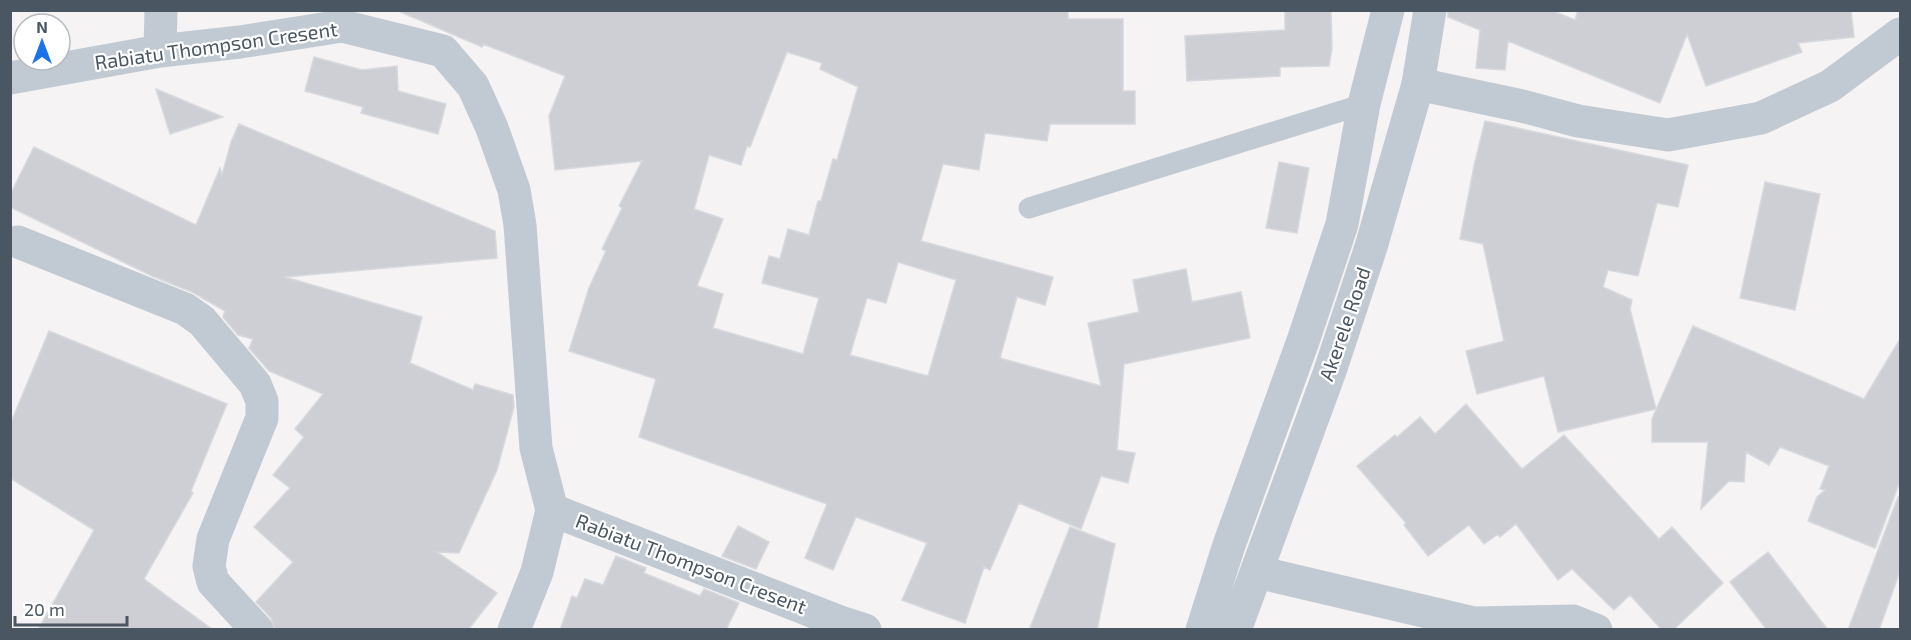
<svg xmlns="http://www.w3.org/2000/svg" width="1911" height="640" viewBox="0 0 1911 640" font-family="'Exo 2',sans-serif">
<rect width="100%" height="100%" fill="#f5f3f3"/>
<path fill="#cdcfd5" stroke="#d7d9de" stroke-width="1.5" fill-rule="evenodd" d="M396 10H1068V19H1123V91H1135V124H1050L1047 141 985 133 979 170 943 164 921 241 1053 277 1045 305 1017 297 1000 358 1101 386 1088 323 1139 312 1133 280 1186 269 1192 302 1241 292 1250 338 1124 364 1117 450 1135 453 1128 483 1101 476 1081 529 1019 503 990 570 984 567 965 623 934 612 902 600 927 543 856 517 833 570 805 558 827 504 639 437 656 379 569 351 589 288 606 251 602 249 622 208 619 206 642 161 555 170 549 116 565 76 483 44 482 47ZM787 52 822 63 820 69 858 87 837 160 833 159 821 201H818L809 235 788 229 780 259 769 256 762 283 819 298 803 354 713 328 723 294 697 286 723 219 694 209 709 155 741 165 747 146 750 147ZM898 262 956 280 928 376 850 355 867 298 886 303Z
M1285 10H1331L1332 48 1329 66 1280 67V76L1187 81 1185 36 1285 30Z
M1448 10H1551L1575 20 1578 10H1851L1854 37 1798 43 1802 52 1706 86 1687 34 1660 103 1508 41 1505 70 1476 68 1480 30 1448 17Z
M314 57 362 70 397 66 398 91 446 104 438 134 361 113 363 107 305 91Z
M156 89 223 117 170 134Z
M1485 121 1688 165 1678 207 1657 203 1638 276 1608 270 1603 287 1632 300 1630 309 1656 409 1558 432 1544 376 1477 394 1466 351 1504 341 1483 244 1460 239 1474 166Z
M239 124 495 231 497 258 285 277 422 317 410 363 473 390 475 384 513 395 514 407 497 470 459 553 437 552 497 593 468 630H275L271 618 256 602 293 562 254 527 290 488 273 475 304 437 295 429 323 394 269 371 249 348 253 339 238 335 223 317 225 311 192 292 152 276 10 207V195L34 147 196 225 220 168 222 175 231 142Z
M1279 162 1309 168 1297 233 1266 228Z
M1765 182 1820 194 1795 310 1740 298Z
M1693 326 1864 399 1900 339V481L1875 548 1808 521 1817 497 1825 490 1820 489 1829 466 1780 447 1769 465 1746 452 1744 482 1729 481 1701 509 1708 442H1652V419Z
M49 331 227 404 191 491 193 493 144 579 213 630H38L94 530 10 478V425Z
M1466 404 1522 469 1564 435 1659 539 1672 527 1723 583 1673 630H1662L1630 595 1614 610 1572 569 1558 580 1516 524 1500 537 1498 534 1484 544 1469 525 1428 556 1404 525 1406 523 1357 466 1395 435 1397 437 1420 417 1435 434Z
M1898 497H1900V571L1879 630H1848Z
M738 526 769 542 756 569 722 556Z
M1070 527 1115 544 1097 630H1029Z
M1768 552 1828 630H1767L1730 582Z
M616 556 646 568 644 573 700 596 704 589 739 603 726 630H560L572 596 577 598 585 579 603 585Z"/>
<g fill="none" stroke-linecap="round" stroke-linejoin="round">
<path stroke="#c1cad2" stroke-width="21" d="M1029 208 1364 104"/>
<path stroke="#c1cad2" stroke-width="33" d="M160 51 161 10
M10 78 160 51 240 42 342 26 443 51 473 86 492 128 514 190 520 225 536 448 552 510 537 572 514 630
M1418 84 1522 106 1578 121 1668 135 1761 118 1830 86 1900 34
M18 242 185 309 202 321 255 384 262 401V418L213 539 209 566 213 582 257 630
M552 510 840 622 865 630
M1257 572 1474 623 1573 621 1596 630"/>
<path stroke="#c1cad2" stroke-width="33" d="M1202 630 1229 545 1303 341 1342 224 1364 104 1388 10
M1235 630 1330 371 1371 247 1418 84 1430 10"/>
</g>
<g text-anchor="middle" stroke-width="4.5" stroke-linejoin="round" paint-order="stroke">
<g font-size="20" fill="#4a5661" stroke="#fff">
<text transform="translate(216 46) rotate(-8)" y="7">Rabiatu Thompson Cresent</text>
<text transform="translate(1345 324) rotate(-71)" y="7">Akerele Road</text>
<text transform="translate(691 564) rotate(21)" y="7">Rabiatu Thompson Cresent</text>
</g>
</g>
<rect width="1911" height="640" fill="none" stroke="#4a5661" stroke-width="24"/>
<g transform="translate(42 42)"><circle r="28" fill="#ffffff" stroke="#b7bbc0" stroke-width="1.5"/>
<path d="M0-4.5L10 22L0 15L-10 22Z" fill="#1a73e8"/>
<text y="-9" font-size="16" font-weight="bold" text-anchor="middle" fill="#4a5661">N</text>
</g>
<path d="M15 616v9h112v-9" fill="none" stroke="#4a5661" stroke-width="3"/>
<text x="24" y="616" font-size="18" fill="#4a5661" stroke="#ffffff" stroke-width="4.5" paint-order="stroke">20 m</text>
</svg>
